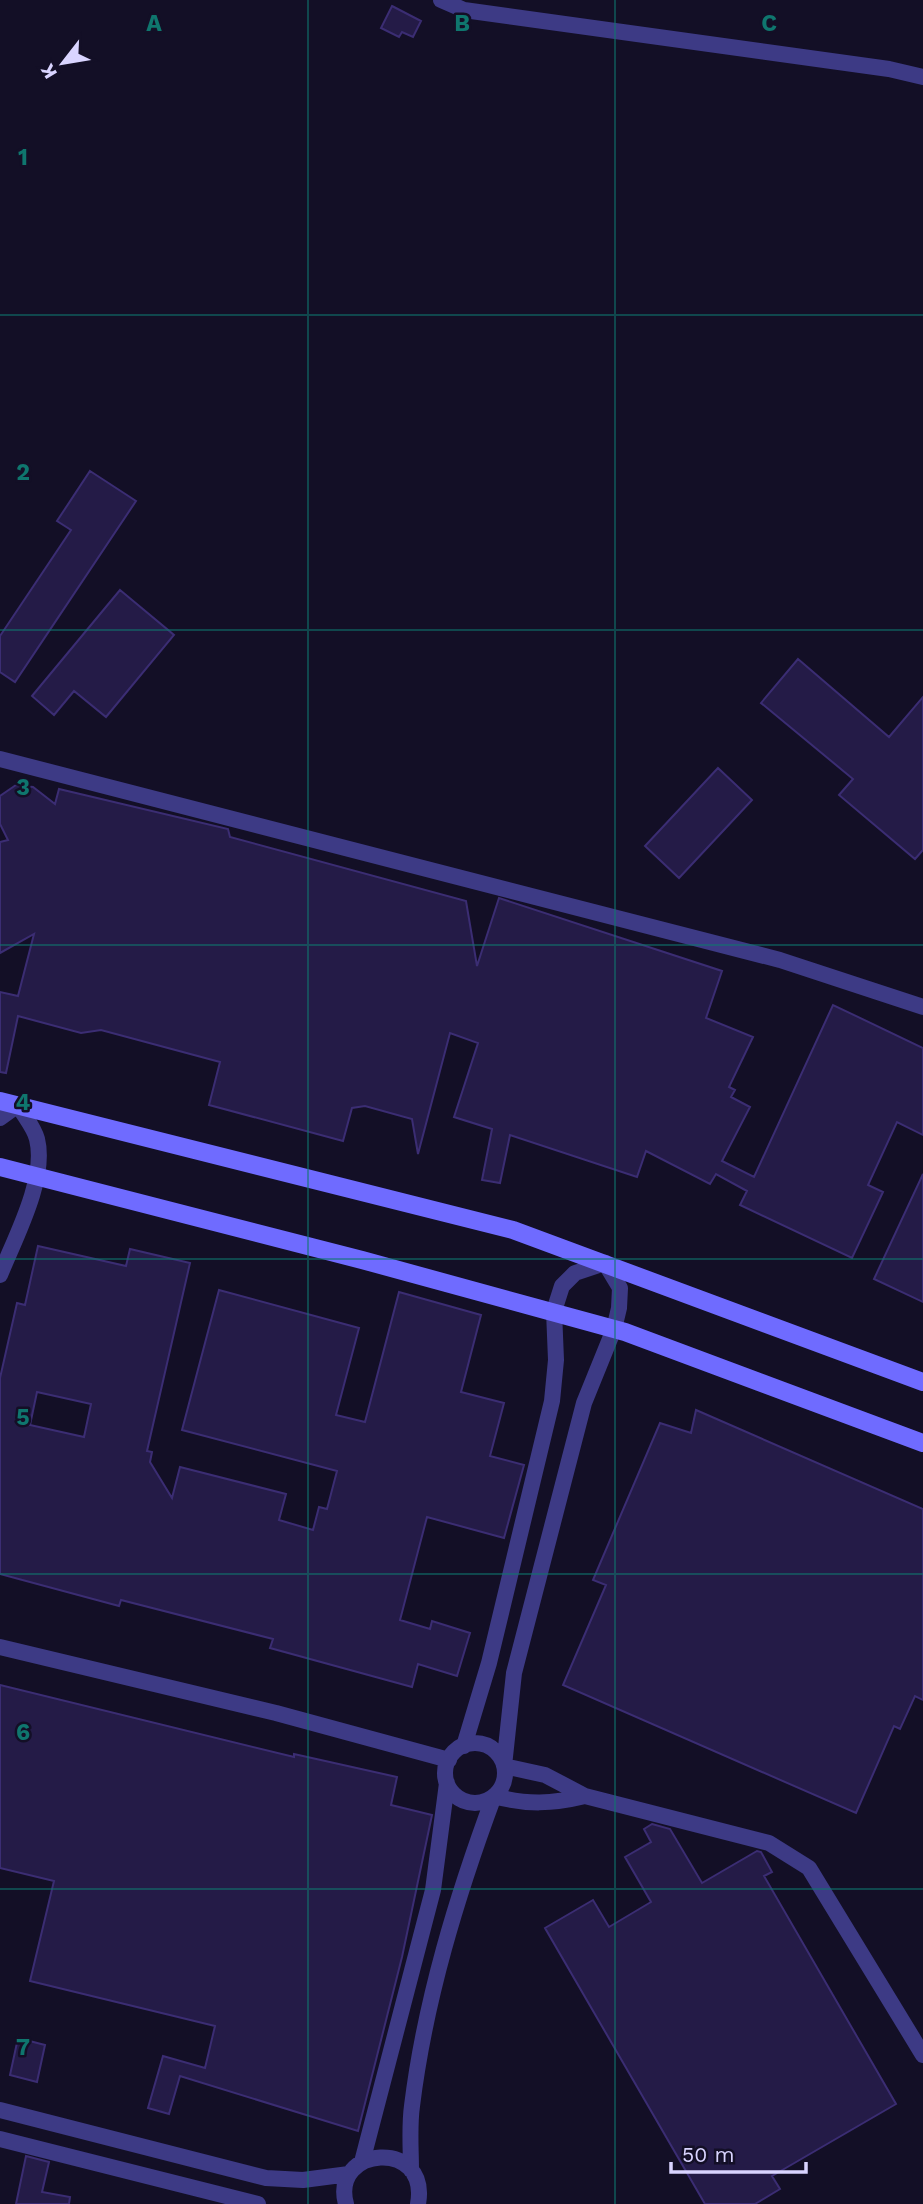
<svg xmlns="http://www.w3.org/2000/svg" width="923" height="2204" viewBox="0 0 923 2204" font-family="'Work Sans',sans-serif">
<rect width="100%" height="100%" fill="#130f26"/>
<path fill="#241b47" stroke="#3b2d73" stroke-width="2" fill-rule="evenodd" d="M392 6 421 21 413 37 402 32 399 37 381 28Z
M90 471 136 501 15 682 0 672V636L71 530 57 521Z
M120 590 174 635 106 717 74 691 54 715 32 696Z
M798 659 889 737 923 697V850L915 859 839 795 853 779 761 703Z
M718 768 752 800 679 878 645 846Z
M16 785 33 787 55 804 59 789 228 829 230 837 466 901 477 966 499 898 722 971 706 1018 753 1037 729 1087 735 1090 731 1097 750 1107 722 1161 754 1177 833 1005 923 1048V1135L897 1122 868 1185 883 1192 852 1258 740 1205 747 1191 716 1174 710 1184 646 1151 637 1177 510 1135 500 1183 482 1180 492 1129 454 1117 478 1043 450 1033 418 1154 412 1119 365 1106 352 1108 343 1141 209 1105 220 1062 101 1030 81 1033 18 1016 6 1073 0 1072V992L18 996 34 934 0 953V842L8 840 0 824V796Z
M923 1174V1302L874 1279Z
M38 1246 126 1266 130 1249 190 1263 147 1451 152 1452 150 1462 172 1498 180 1467 286 1494 279 1520 313 1530 319 1507 327 1509 337 1471 182 1430 219 1290 359 1328 336 1415 365 1422 399 1292 481 1315 461 1392 504 1403 490 1456 524 1465 504 1538 427 1517 400 1620 430 1629 432 1621 470 1633 457 1676 418 1664 412 1687 270 1648 273 1639 121 1600 119 1606 0 1574V1378L17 1303 25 1305ZM37 1392 91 1404 84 1437 30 1425Z
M696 1410 923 1509V1700L915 1696 900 1729 894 1726 856 1813 563 1685 606 1585 593 1580 660 1423 691 1433Z
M0 1685 294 1757V1754L397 1777 391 1805 432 1815 402 1957 358 2131 180 2076 169 2114 148 2108 163 2056 205 2068 215 2026 30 1981 54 1881 0 1868Z
M652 1824 670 1829 702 1883 757 1851 761 1852 772 1872 764 1876 896 2104 772 2176 780 2189 755 2204H705L545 1928 593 1900 609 1927 651 1902 625 1857 651 1842 644 1829Z
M18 2038 45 2045 37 2082 10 2075Z
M26 2156 49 2162 42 2192 70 2197 69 2204H16Z"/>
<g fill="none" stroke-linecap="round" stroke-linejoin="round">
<path stroke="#3d3a85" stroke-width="16" d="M441 0 464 10 889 69 923 77
M0 759 780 960 923 1007
M0 1118 18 1105C24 1116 34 1127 37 1139 47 1179 15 1238 0 1275
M0 1647 276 1713 449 1760
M445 1773a30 30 0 1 1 60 0a30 30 0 1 1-60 0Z
M464 1746 489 1663 552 1401 556 1360 554 1311 562 1286 575 1273 605 1263 620 1288 619 1308 614 1329 584 1403 514 1673 504 1766 545 1775 585 1796 769 1843 809 1868 923 2055
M0 2110 266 2178 303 2180 349 2174
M0 2139 258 2204
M362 2162 433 1890 447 1783
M411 2170C411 2149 409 2127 412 2106 425 2000 457 1896 494 1796 527 1805 552 1804 585 1796
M346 2204C330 2146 430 2138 418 2204"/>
<path stroke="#6f6bff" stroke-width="18" d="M0 1101 513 1230 923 1382
M0 1167 362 1260 625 1332 923 1443"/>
</g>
<path fill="none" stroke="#0f766e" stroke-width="2" stroke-opacity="0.55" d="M308 0V2204M615 0V2204M0 315H923M0 630H923M0 945H923M0 1259H923M0 1574H923M0 1889H923"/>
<g font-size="23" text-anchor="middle" font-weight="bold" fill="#0f766e" stroke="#130f26" stroke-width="5" stroke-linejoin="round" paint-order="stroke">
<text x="154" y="31">A</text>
<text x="462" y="31">B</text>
<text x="769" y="31">C</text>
<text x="23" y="165">1</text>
<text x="23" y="480">2</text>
<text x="23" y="795">3</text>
<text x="23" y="1110">4</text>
<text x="23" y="1425">5</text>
<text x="23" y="1740">6</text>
<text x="23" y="2055">7</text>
</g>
<g transform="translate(63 63) rotate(239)" stroke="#130f26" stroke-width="5" paint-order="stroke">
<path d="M0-5L12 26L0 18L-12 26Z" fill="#d9d4ff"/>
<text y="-10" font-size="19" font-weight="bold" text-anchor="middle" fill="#d9d4ff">K</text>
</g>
<path d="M671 2162v10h135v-10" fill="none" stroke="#d9d4ff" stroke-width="3.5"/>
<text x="682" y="2162" font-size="21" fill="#d9d4ff" stroke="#130f26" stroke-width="5" paint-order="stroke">50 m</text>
</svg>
